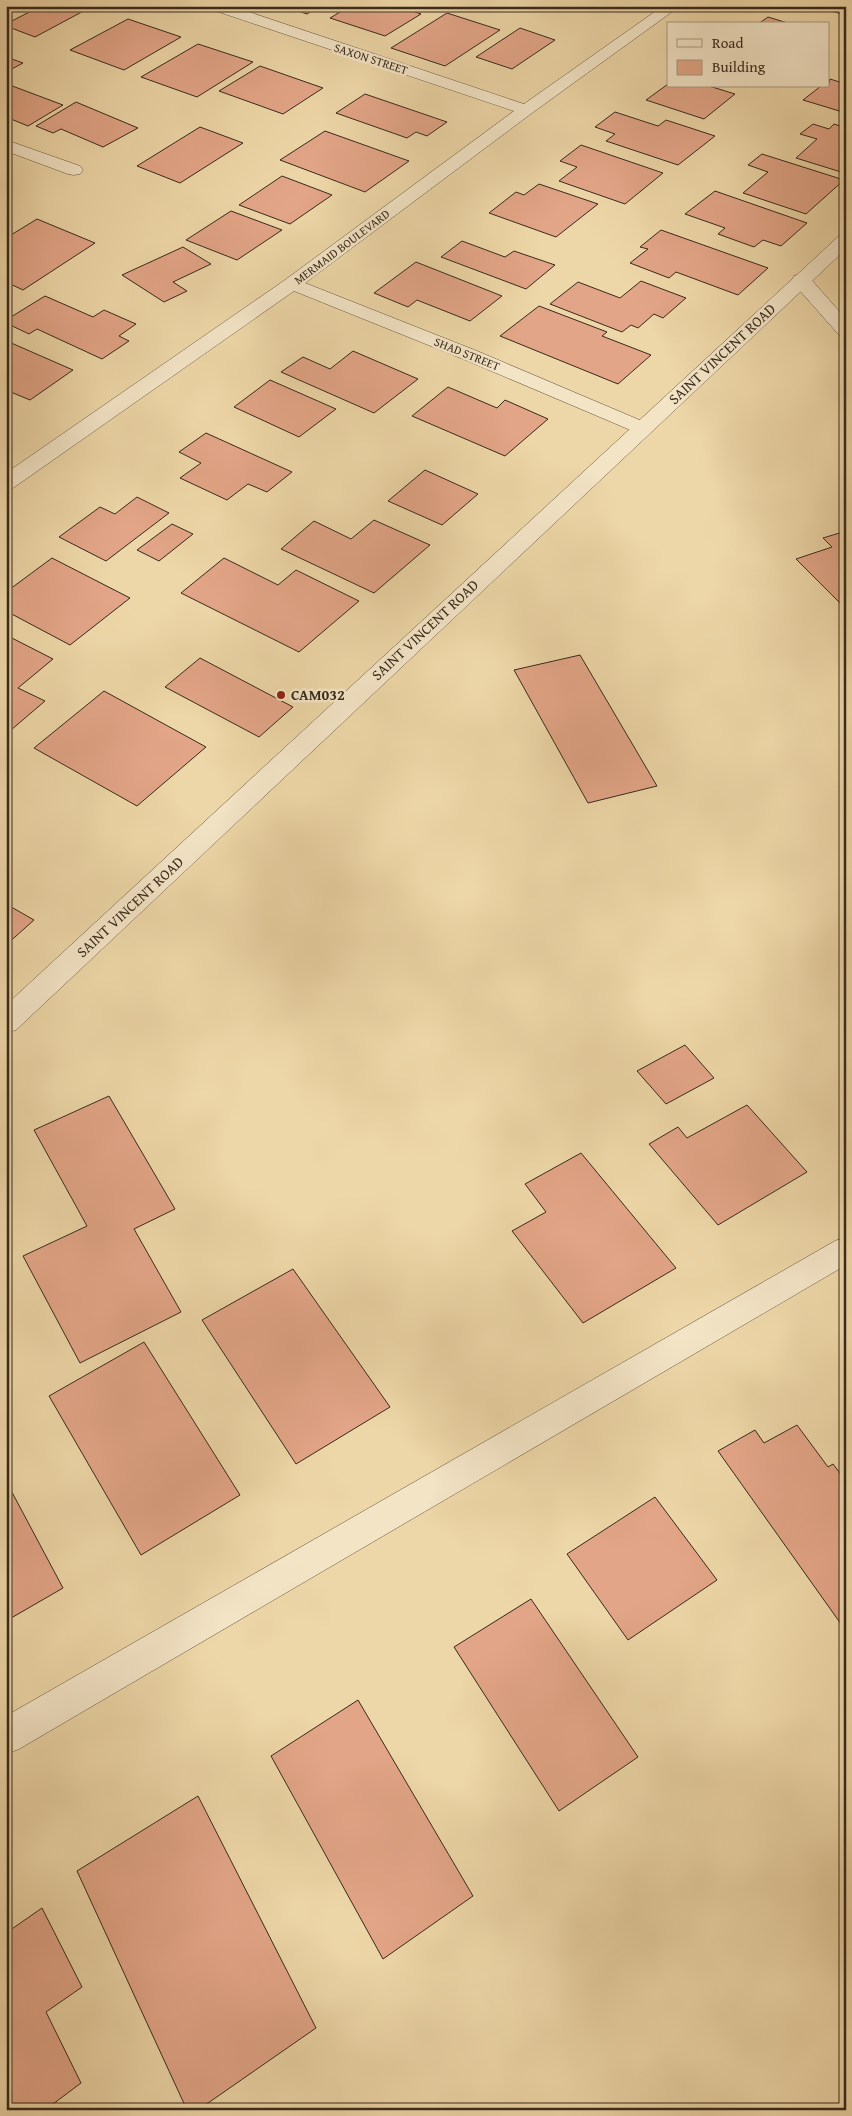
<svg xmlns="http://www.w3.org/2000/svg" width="852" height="2116" viewBox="0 0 852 2116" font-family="'Gentium Book Plus',serif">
<rect width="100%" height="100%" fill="#edd6a7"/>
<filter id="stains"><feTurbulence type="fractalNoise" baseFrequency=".004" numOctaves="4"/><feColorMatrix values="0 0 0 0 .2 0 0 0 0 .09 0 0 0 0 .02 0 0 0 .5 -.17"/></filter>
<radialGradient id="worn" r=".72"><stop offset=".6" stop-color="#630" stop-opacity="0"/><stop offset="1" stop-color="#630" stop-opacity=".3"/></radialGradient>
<path fill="#e2a587" stroke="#382a1c" d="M41 6H90L91 7 35 37 6 26V24Z
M284 6H319L307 14Z
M350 6H398L421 14 385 36 330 18Z
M792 6H815L808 11Z
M815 6H846V14L845 15Z
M447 13 500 30 445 66 391 48Z
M768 17 791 24H758Z
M128 19 181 37 124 70 70 50Z
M520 28 555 40 512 69 476 57Z
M198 44 253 62 197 97 141 77Z
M6 57 23 63 6 72Z
M260 66 323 88 283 114 219 91Z
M830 79 846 84V113L803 100 821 86H828Z
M7 84 63 105 28 126 6 117Z
M668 84V86H709L735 94 704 119 646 100Z
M365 94 447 122 427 136 416 132 407 138 336 113Z
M76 102 138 128 103 147 61 129 53 133 36 126Z
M615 112 658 126 666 120 715 136 678 165 606 141 615 134 595 127Z
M813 124 829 129 834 124 846 128V168L841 172 796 158 817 139 800 134Z
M200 127 243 143 180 183 137 166Z
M325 131 409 161 365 192 280 160Z
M581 145 663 173 625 204 559 181 577 167 560 161Z
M762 154 844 180 806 214 743 193 768 172 748 165Z
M282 176 332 195 290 224 239 205Z
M539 184 598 204 556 237 489 213 516 192 524 195Z
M715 191 807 223 781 246 763 240 754 247 718 234 725 228 685 214Z
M231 211 282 230 237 260 186 240Z
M37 219 95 243 23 290 6 282V238Z
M661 230 768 268 738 295 676 272 669 278 630 263 648 249 640 247Z
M462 241 505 257 514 251 555 265 526 289 441 257Z
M183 247 211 264 173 282 187 291 164 302 122 275Z
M416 262 502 296 470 321 417 300 408 307 374 293Z
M641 281 686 298 663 318 654 314 638 328 631 325 622 332 550 304 578 282 620 298Z
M45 296 93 317 104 310 136 324 119 336 129 341 102 359 37 329 29 334 6 323V320Z
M539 306 607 332 602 336 651 355 618 384 500 336Z
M9 342 73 370 30 400 6 390V344Z
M353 351 418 379 374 413 281 372 303 357 330 369Z
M270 380 336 409 299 437 234 407Z
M448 387 497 408 505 400 548 419 505 456 412 416Z
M206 433 292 472 267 492 248 484 227 500 180 478 201 463 179 452Z
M425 470 478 494 442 525 388 501Z
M137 497 169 513 106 561 59 537 100 507 115 514Z
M374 520 430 545 374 593 281 549 314 521 351 539Z
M172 524 193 534 159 561 137 550Z
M846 531V609L796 559 832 547 823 538Z
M52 558 130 598 70 645 6 611V592Z
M224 558 278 585 296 570 359 601 299 652 181 593Z
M6 635 53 659 18 688 45 701 11 730 6 728Z
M580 655 657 786 588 803 514 670Z
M200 658 293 707 259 737 165 687Z
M104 691 206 747 137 806 34 748Z
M6 904 34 920 6 945Z
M685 1045 714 1078 666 1104 637 1071Z
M109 1096 175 1209 134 1229 181 1312 80 1363 23 1256 87 1226 34 1130Z
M747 1105 807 1172 718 1225 649 1144 678 1127 687 1138Z
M581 1153 676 1268 583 1323 512 1231 546 1212 525 1184Z
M293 1269 390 1407 296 1464 202 1320Z
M144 1342 240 1495 141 1555 49 1396Z
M797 1425 828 1467 833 1464 846 1481V1631L718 1451 755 1430 764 1443Z
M6 1481 63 1588 6 1621Z
M655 1497 717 1580 628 1640 567 1554Z
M531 1599 638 1757 559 1811 454 1647Z
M358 1700 473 1896 383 1959 271 1756Z
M198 1796 316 2028 198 2110H187L77 1871Z
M42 1908 82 1987 46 2012 81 2083 45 2110H6V1933Z"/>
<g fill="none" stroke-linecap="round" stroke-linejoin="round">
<defs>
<path id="minor" d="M208 6H231L524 104 663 6H680L532 113 305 283 477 351 649 424 652 428 649 432 642 434 635 432 463 359 294 291 13 488 6 489V473L285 280 514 111 210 9Z
M6 140 80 166 83 170 80 174 74 175 68 174 6 151Z
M801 274 808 276 846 319V337L839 335 794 284 792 280 794 276Z
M846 1237V1265L19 1749 6 1754V1716L835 1241Z"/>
<path id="tertiary" d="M846 234V249L16 1030 6 1033V1005L840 235Z"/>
</defs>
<use href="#minor" stroke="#65553f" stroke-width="1"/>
<use href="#tertiary" stroke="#65553f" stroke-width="1"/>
<use href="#minor" fill="#f3e4c6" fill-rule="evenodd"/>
<use href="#tertiary" fill="#f3e4c6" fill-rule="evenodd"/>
</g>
<circle fill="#8f2418" stroke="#f3e4c6" stroke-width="2" cx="281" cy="695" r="5"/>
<g text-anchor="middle" stroke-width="5" stroke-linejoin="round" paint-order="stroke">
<g font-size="12" fill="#382a1c" stroke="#f3e4c6">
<text transform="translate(371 59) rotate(18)" y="4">SAXON STREET</text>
<text transform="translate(342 247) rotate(-37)" y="4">MERMAID BOULEVARD</text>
<text transform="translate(467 354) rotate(22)" y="4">SHAD STREET</text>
</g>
<g font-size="15" fill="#382a1c" stroke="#f3e4c6">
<text transform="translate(722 354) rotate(-43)" y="5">SAINT VINCENT ROAD</text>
<text transform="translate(425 630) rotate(-43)" y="5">SAINT VINCENT ROAD</text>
<text transform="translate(130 907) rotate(-43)" y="5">SAINT VINCENT ROAD</text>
</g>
<g font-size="15" font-weight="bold" fill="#382a1c" stroke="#f3e4c6" text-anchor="start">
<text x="291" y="700">CAM032</text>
</g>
</g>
<rect width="852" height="2116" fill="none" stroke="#edd6a7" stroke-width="25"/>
<rect x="8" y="8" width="837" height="2101" fill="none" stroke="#382a1c" stroke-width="2.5"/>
<rect x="12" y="12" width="827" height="2091" fill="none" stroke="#382a1c"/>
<rect x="667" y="22" width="162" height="65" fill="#f3e4c6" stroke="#a89a82"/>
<rect x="677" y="39" width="25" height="8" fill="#f3e4c6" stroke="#a89a82"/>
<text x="712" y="48" font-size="15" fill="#382a1c">Road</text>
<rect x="677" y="60" width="25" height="15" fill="#e2a587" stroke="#a89a82"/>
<text x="712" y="72" font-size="15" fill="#382a1c">Building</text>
<rect width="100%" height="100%" filter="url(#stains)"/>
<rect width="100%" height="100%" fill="url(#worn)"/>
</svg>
